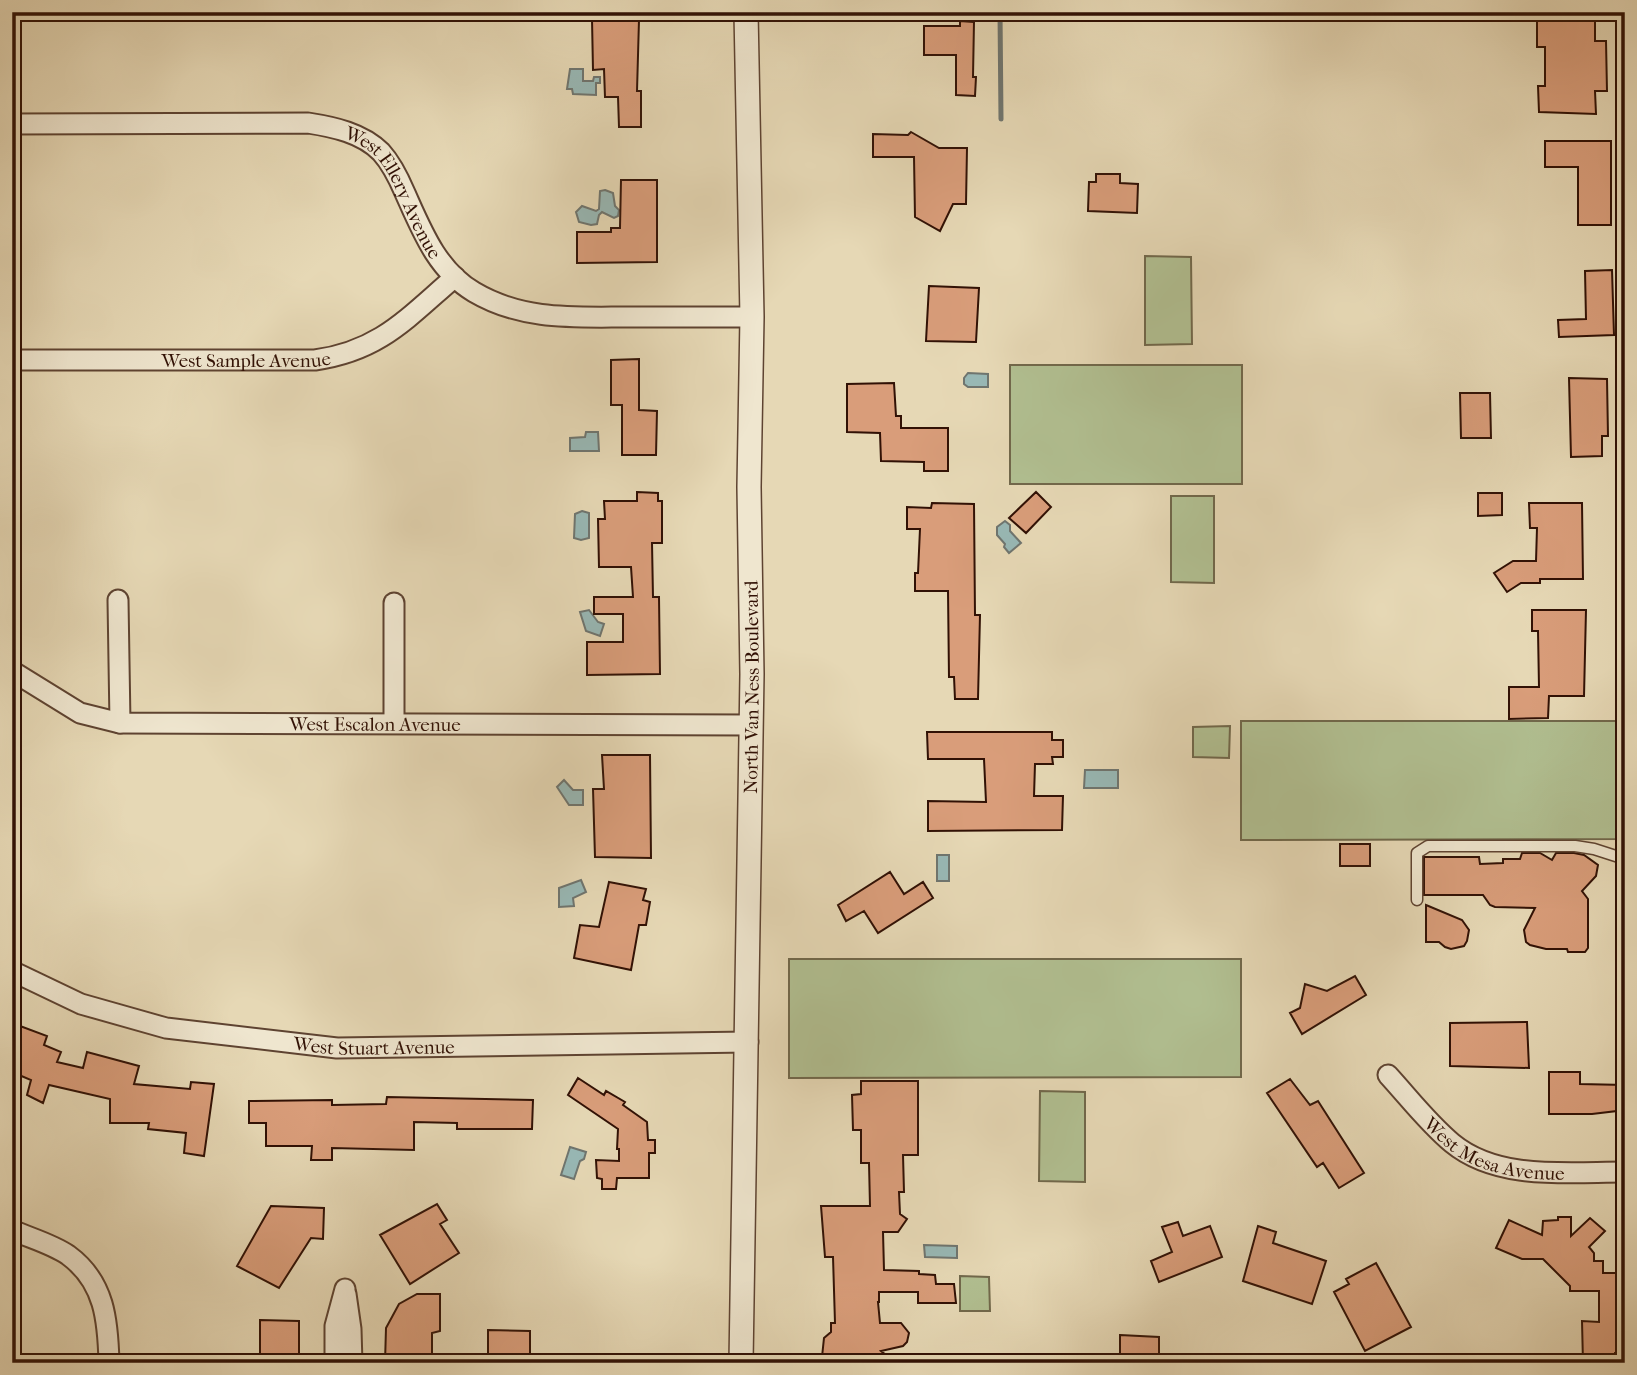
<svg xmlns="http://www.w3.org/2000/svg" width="1637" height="1375" viewBox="0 0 1637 1375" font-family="'IM FELL French Canon',serif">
<rect width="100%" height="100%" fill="#e6d8b5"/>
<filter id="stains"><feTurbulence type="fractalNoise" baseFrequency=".00286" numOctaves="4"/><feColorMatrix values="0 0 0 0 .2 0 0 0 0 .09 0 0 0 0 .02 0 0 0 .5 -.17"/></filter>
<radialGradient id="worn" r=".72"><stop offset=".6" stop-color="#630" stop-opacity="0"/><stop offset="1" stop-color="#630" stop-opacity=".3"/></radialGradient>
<path fill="#b1bf91" stroke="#71684b" stroke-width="2" d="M1145 256 1191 257 1192 344 1145 345Z
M1010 365H1242V484H1010Z
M1171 496H1214V583L1171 582Z
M1241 721H1625V839L1241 840Z
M1230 726 1229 758 1193 757V727Z
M789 959H1241V1077L789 1078Z
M1040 1091 1085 1092V1182L1039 1181Z
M960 1276 989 1277 990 1311H960Z"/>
<path fill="#98b8b5" stroke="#6f756f" stroke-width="2" d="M570 69H583V81H593L594 77H600V83H596V95L573 94 572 89H567Z
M605 190 613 193 615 206 619 210 618 216 614 218 602 212 599 215 597 224 591 225 579 222 576 212 582 206 596 211 599 209 600 191Z
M968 373 988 374V387H968L964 384V378Z
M586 432H598L599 451H570V438L585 437Z
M582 511 589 513V538L581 540 574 538 575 514Z
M1005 521 1010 525V531L1021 543 1009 553 1004 547 1005 544 997 535V527Z
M589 610 598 622 604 624 600 636 586 631 580 612Z
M1085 770H1118V788H1084Z
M564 780 573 790H583V805H569L557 787Z
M937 855H949V881H937Z
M581 880 586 892 573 898 574 906 559 907V888Z
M570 1147 586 1152 584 1159 580 1161 574 1179 561 1175Z
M924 1245 957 1246V1258L925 1257Z"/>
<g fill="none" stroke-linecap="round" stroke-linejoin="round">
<path stroke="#6f756f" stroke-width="5" d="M1000 12 1001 119"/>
</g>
<path fill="#d99d7a" stroke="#311105" stroke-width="2" d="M1595 16V41H1606L1607 91H1595L1596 114 1539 112 1538 86H1545V47H1537V18Z
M592 19 639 20 637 91H641V127H619L618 97H605L604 69 593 70Z
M960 21 974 22 973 77H976L975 96 956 95V55H924V26H960Z
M911 132 939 148H967L966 204H953L940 231 915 217 914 157H873V134L908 135Z
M1545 141H1611V225H1578V167H1545Z
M1096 174H1120V183L1138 184 1137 213 1088 211 1089 182H1096Z
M621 180H657V262L577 263V232H611V228H620Z
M1612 270 1614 335 1559 337 1558 320 1586 319 1585 271Z
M929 286 979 288 976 342 926 341Z
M639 359V410L657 411 656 455H622V405H611V360Z
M1569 378 1607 379 1608 436H1602V456L1571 457Z
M894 383 896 416H901V428H948V471H924V462L881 461 880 433 847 432V384Z
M1460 393H1490L1491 438H1461Z
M637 492 658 493V501H662V543H652L653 597H659L660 674 587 675V642H623V614H594V597H633L631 567H599L598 519H605L604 501H637Z
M1036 492 1051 507 1026 533 1009 518Z
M1478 493H1502V515L1478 516Z
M932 503 974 504 975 615H980L978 699H955L954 677H949L948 591H915V573H918L920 529H907V507L931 508Z
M1529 503H1582L1583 579H1540V583H1521L1507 592 1494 573 1513 561H1536L1537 528H1530Z
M1532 610H1586L1584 696H1549L1548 718 1509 719V687H1539L1538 631H1532Z
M927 732H1052V740H1063V757H1052L1053 764H1035L1034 796H1063L1062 830 928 831V801L986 802 984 759H928Z
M602 755H650L651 858 595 857 593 789H604Z
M1340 844H1370V866H1340Z
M1522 853H1540L1552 860 1556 853H1574L1584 855 1598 865 1596 876 1582 891 1588 899V948L1585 952H1568L1567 949H1546L1530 945 1526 942 1524 930 1535 908 1495 907 1490 905 1483 895H1424V857H1479L1480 864 1503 863V859H1520Z
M890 872 904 894 923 882 933 898 878 933 864 911 846 921 838 905Z
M609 882 646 889 643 900 650 902 646 925H639L631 970 574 958 580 925 599 927Z
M1426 905 1462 920 1469 930 1467 941 1464 946 1451 949 1445 947 1439 942H1426Z
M1355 976 1366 995 1302 1034 1290 1013 1300 1008 1305 984 1327 991Z
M1527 1022 1529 1068 1450 1066V1023Z
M12 1023 47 1036 44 1045 61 1052 57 1062 83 1068 87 1052 139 1066 134 1084 190 1089 191 1082 214 1084 204 1156 184 1153 186 1133 148 1129 149 1123H110V1099L49 1085 43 1103 27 1095 31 1080 12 1072Z
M1549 1072H1580V1084L1625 1085V1110L1592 1114H1549Z
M578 1078 604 1095 606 1091 625 1102 623 1105 647 1122 648 1140H655V1153H649V1178H617L616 1189H602V1179L597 1178 596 1160 619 1161V1149H617L618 1129 568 1095Z
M1290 1079 1310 1105 1318 1101 1364 1173 1339 1188 1323 1163 1317 1167 1267 1093Z
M861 1081H918V1155H903L904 1192H899L900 1214 907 1219 898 1232H883L884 1270 919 1271V1274L935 1275 936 1284H954L956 1303H918V1292H879V1302H878L880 1323H901L909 1333 907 1342 903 1346 881 1351 896 1363H825L822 1357 824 1338 831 1332V1323H835L833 1257H825L821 1206H870L869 1163H861V1130H853L852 1095 861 1094Z
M387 1097 533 1100 532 1129H457V1123L414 1122V1150L332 1148V1160H311L312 1146H266V1123H249V1101L332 1100V1105L386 1104Z
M437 1204 447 1220 440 1224 459 1253 410 1284 380 1235Z
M271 1206 324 1208 323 1239 311 1238 279 1288 237 1266Z
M1558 1217H1571V1236L1590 1218 1605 1231 1589 1247 1594 1253V1261H1603V1273H1625V1298H1617L1618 1353H1615V1363H1583L1582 1321 1599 1322V1291H1570V1286L1543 1259H1522L1496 1248 1509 1220 1542 1235 1543 1221 1558 1220Z
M1178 1222 1183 1236 1210 1226 1222 1257 1159 1282 1151 1261 1172 1252 1162 1227Z
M1258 1226 1276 1232 1273 1243 1326 1261 1312 1304 1243 1281Z
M1376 1263 1411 1327 1365 1351 1334 1292 1349 1284 1346 1279Z
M417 1294H440V1331L432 1333V1363H385L386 1328 399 1304Z
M260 1320 299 1321V1363H260Z
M488 1330 530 1331V1363H488Z
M1120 1335 1159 1337V1363H1120Z"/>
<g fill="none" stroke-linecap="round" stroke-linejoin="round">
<defs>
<path id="service" d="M1625 892V895
M1417 900V853L1428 846H1575L1594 849 1625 859"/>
<g id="minor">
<path id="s1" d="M12 124 308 123C334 127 362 133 381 152 392 164 399 179 405 193 422 231 437 270 474 292 523 321 575 317 629 317 670 317 711 317 752 317"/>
<path id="s2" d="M12 360H315C380 351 407 318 455 277"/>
<path d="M118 600 120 723"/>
<path d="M394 603V723"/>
<path id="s3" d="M12 671 80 713 120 723 752 725"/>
<path id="s4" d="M12 971 81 1004 166 1028 337 1048 748 1042"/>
<path id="s5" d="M1388 1075C1409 1098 1428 1123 1452 1143 1498 1181 1568 1172 1625 1172"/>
<path d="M12 1230C30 1238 52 1244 68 1255 105 1282 108 1321 109 1363"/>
<path d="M346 1294 351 1329 352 1363"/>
<path d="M335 1363V1326L345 1289"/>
</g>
<g id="tertiary">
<path id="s6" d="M741 1363 752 674 749 487 752 317 746 12"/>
</g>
</defs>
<use href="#service" stroke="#5e4331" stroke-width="13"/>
<use href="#minor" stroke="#5e4331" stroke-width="23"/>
<use href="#tertiary" stroke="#5e4331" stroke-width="26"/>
<use href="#service" stroke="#efe6cf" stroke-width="10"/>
<use href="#minor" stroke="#efe6cf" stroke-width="19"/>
<use href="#tertiary" stroke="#efe6cf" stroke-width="23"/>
</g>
<g text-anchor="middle" stroke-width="5" stroke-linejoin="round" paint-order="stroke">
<g font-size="19" fill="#311105" stroke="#efe6cf">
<text dy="7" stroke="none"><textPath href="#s1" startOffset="415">West Ellery Avenue</textPath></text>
<text dy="7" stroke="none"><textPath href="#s2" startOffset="234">West Sample Avenue</textPath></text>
<text dy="7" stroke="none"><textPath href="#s6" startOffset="676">North Van Ness Boulevard</textPath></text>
<text dy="7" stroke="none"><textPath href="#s3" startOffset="376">West Escalon Avenue</textPath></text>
<text dy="7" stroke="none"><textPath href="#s4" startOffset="374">West Stuart Avenue</textPath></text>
<text dy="7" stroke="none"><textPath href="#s5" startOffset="136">West Mesa Avenue</textPath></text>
</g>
</g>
<rect width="1637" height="1375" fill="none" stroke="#e6d8b5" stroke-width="42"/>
<rect x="14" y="14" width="1609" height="1347" fill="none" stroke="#311105" stroke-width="3.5"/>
<rect x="21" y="21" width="1595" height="1333" fill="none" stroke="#311105" stroke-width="2"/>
<rect width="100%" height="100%" filter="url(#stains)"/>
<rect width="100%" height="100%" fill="url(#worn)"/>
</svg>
